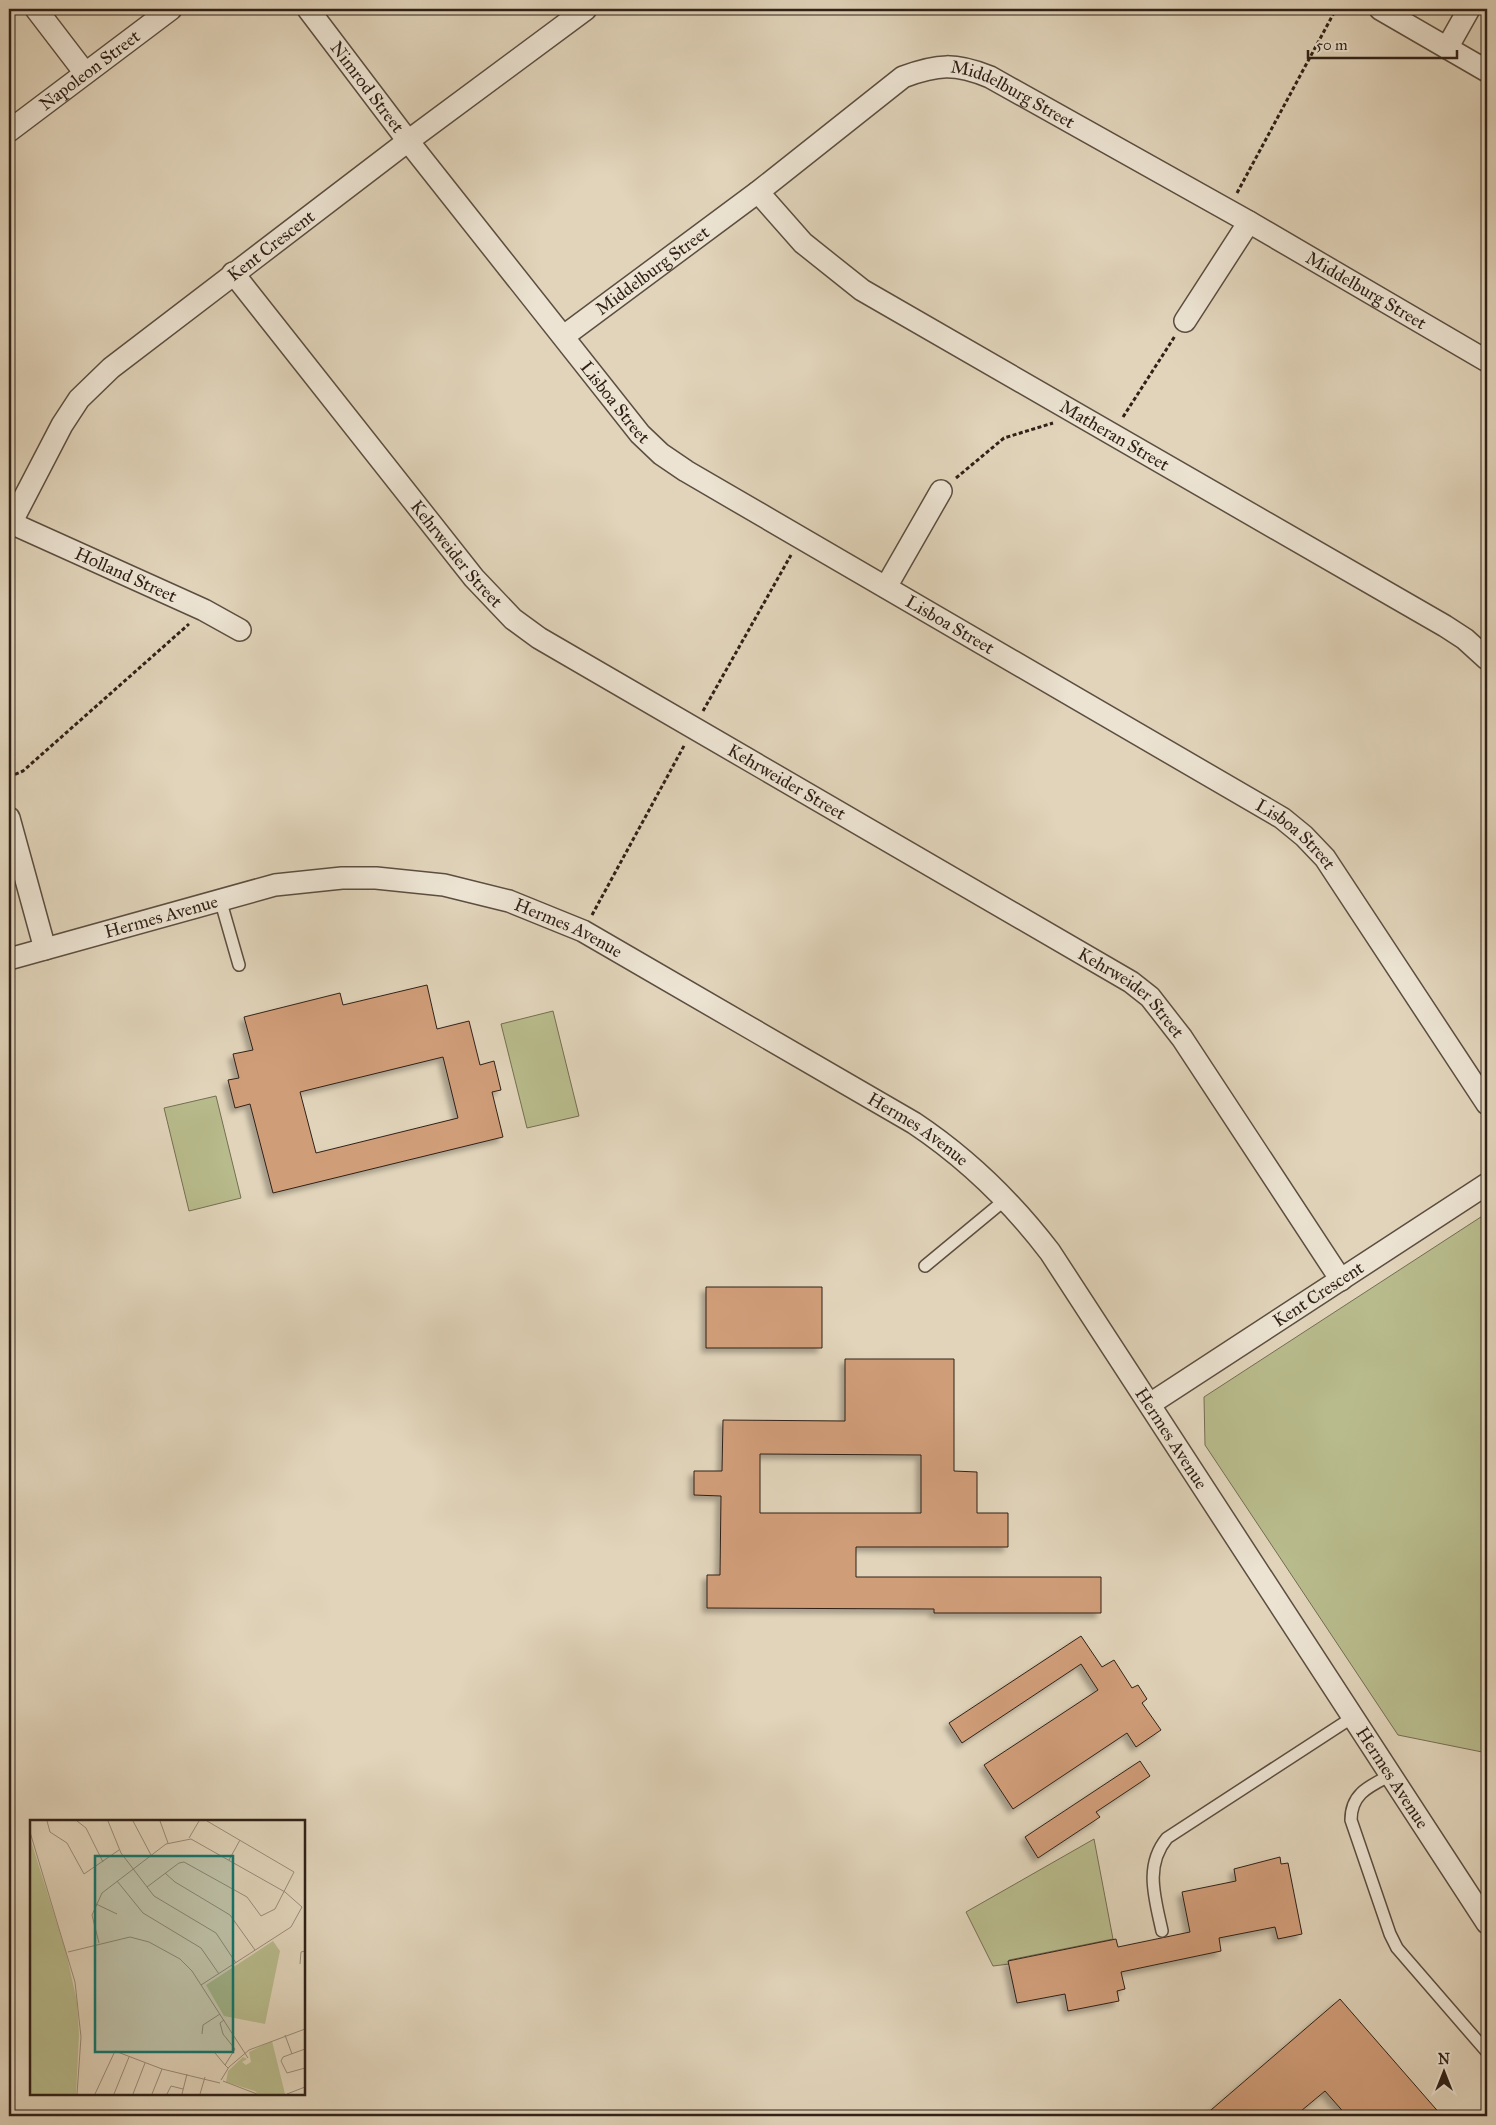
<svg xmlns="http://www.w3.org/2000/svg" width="1496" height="2125" viewBox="0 0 1496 2125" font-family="'IM FELL Great Primer',serif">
<defs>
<filter id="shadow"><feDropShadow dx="-4.5" dy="4.5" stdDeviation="2.5" flood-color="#0004"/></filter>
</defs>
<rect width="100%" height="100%" fill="#e1d4ba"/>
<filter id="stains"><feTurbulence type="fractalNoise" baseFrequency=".004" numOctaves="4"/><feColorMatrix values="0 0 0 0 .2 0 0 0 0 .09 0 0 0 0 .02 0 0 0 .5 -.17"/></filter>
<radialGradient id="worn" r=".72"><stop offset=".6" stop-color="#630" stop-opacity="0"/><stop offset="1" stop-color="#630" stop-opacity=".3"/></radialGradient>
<path fill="#b8bb8c" stroke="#746e52" d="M553 1011 579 1116 527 1128 501 1024Z
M216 1096 241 1198 189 1211 164 1108Z
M1487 1213V1753L1398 1735 1205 1445 1204 1397Z
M1094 1839 1113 1939 1009 1960V1964L993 1966 966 1912Z"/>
<path fill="#d09d79" stroke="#302117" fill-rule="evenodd" filter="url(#shadow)" d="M427 985 437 1029 469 1021 480 1065 494 1061 501 1090 492 1092 503 1137 273 1193 250 1104 235 1108 228 1080 239 1078 233 1054 253 1050 244 1017 340 993 343 1005ZM443 1057 458 1118 316 1153 300 1092Z
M706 1287H822V1348H706Z
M845 1359H954V1471L977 1472V1513H1008V1547H856V1577H1101V1613H934V1609L707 1608V1575H720L721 1496 694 1495V1471H722L723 1420 845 1421ZM760 1454 921 1455V1513H760Z
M1081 1636 1102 1667 1114 1660 1132 1688 1138 1685 1147 1699 1142 1703 1161 1730 1136 1747 1127 1733 1013 1809 984 1765 1098 1690 1081 1664 962 1743 949 1723Z
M1140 1761 1150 1776 1096 1812 1100 1817 1038 1858 1025 1837Z
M1280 1857 1281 1864 1288 1863 1302 1934 1278 1939 1275 1927 1219 1938 1221 1951 1121 1972 1125 1989 1117 1991 1119 2001 1068 2011 1065 1994 1017 2003 1008 1961 1116 1939 1118 1947 1190 1932 1182 1892 1236 1881 1234 1869Z
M1340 1999 1442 2116H1347L1325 2091 1295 2116H1204Z"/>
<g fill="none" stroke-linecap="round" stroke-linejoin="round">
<defs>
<path id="service" d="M220 899 239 965
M925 1266 1006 1199
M1391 1775C1370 1786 1351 1793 1351 1820L1390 1934 1397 1948 1487 2052
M1162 1931C1155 1898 1144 1866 1167 1838L1353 1717"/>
<g id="minor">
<path d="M36 9 85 73"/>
<path id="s1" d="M308 9 408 141 640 434 661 454 686 471 1282 818 1304 836 1325 858 1487 1104"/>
<path d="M1380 9 1487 71"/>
<path d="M1447 48 1469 9"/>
<path id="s2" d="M9 131 171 9"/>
<path id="s3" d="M758 192 803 243 862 290 1445 626 1465 639 1487 659"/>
<path id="s4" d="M233 273 474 578 513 619 539 638 1131 982 1150 997 1182 1038 1341 1280"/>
<path d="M1185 321 1249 222"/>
<path id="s5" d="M564 336 758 192 903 77C938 64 955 63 990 77L1249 222 1487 361"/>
<path id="s6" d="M11 523 204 610 240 630"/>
<path id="s7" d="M9 527 62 425 79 399 111 368 408 141 586 9"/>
<path d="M886 587 941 491"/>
<path d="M9 818 45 949"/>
<path id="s8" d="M9 959 275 885 342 878H376L444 885 509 901 583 931 914 1123C968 1159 1011 1201 1050 1252L1487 1923"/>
<path id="s9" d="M1150 1404 1487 1184"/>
</g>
</defs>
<use href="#service" stroke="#5c4e40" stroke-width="14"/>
<use href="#minor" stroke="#5c4e40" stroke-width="24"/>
<path stroke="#302117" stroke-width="3" stroke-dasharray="4 2.5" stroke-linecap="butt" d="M1237 193 1336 9
M1123 417 1175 336
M956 478 1004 438 1053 423
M703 711 791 555
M9 777 23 771 189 624
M592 915 685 744"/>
<use href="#service" stroke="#ece3d2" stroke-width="11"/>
<use href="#minor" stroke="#ece3d2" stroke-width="21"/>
</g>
<g text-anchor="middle" stroke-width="4" stroke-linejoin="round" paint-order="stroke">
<g font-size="18" fill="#302117" stroke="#ece3d2">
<text dy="6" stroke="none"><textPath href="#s2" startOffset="101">Napoleon Street</textPath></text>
<text dy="6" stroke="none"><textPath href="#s1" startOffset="98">Nimrod Street</textPath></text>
<text dy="6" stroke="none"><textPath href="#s5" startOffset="544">Middelburg Street</textPath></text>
<text dy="6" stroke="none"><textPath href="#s7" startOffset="392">Kent Crescent</textPath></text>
<text dy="6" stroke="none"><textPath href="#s5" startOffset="110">Middelburg Street</textPath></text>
<text dy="6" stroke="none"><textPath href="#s5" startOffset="949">Middelburg Street</textPath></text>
<text dy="6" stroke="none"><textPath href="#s1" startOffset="499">Lisboa Street</textPath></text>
<text dy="6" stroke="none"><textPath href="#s3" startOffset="435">Matheran Street</textPath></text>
<text dy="6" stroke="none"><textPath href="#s4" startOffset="359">Kehrweider Street</textPath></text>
<text dy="6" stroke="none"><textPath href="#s6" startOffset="126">Holland Street</textPath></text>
<text dy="6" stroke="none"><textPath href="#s1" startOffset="904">Lisboa Street</textPath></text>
<text dy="6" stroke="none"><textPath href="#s4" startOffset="764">Kehrweider Street</textPath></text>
<text dy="6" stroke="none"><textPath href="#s1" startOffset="1309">Lisboa Street</textPath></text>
<text dy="6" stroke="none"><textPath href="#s8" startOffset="158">Hermes Avenue</textPath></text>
<text dy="6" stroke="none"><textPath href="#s8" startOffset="578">Hermes Avenue</textPath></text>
<text dy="6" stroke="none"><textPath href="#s4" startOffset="1169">Kehrweider Street</textPath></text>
<text dy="6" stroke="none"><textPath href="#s8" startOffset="982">Hermes Avenue</textPath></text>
<text dy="6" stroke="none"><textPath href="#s9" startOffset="201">Kent Crescent</textPath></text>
<text dy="6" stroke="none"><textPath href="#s8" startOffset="1386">Hermes Avenue</textPath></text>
<text dy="6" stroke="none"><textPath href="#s8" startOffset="1791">Hermes Avenue</textPath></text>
</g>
</g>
<g transform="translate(30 1820)">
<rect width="275" height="275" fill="#e1d4ba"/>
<path d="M0 18 36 132 47 182 49 215 46 274H0ZM243 121 250 131 235 204 194 196 176 165ZM242 221 255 274H228L225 271 196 262 198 251 213 237 217 239 212 242 216 245 221 242 219 232Z" fill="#b8bb8c"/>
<path fill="none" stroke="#9a8c79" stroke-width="1" d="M17 1 20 12 37 23 54 54 89 30M47 1 56 8 73 42M78 1 91 33 124 76 186 113 206 143M103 1 121 35M130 1 138 23M0 12 45 162 51 217 47 274M159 18 169 1M199 40 210 20M135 53 145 62 200 95 225 130M87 61 113 93 171 128 189 154M117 67 149 43 154 42 217 77 231 96 245 89 264 52 177 1M66 84 87 94M69 123 62 95 72 73 136 24 161 19 255 72 272 87 261 107 171 165M38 132 100 117 119 122 150 139 162 151 218 238M270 144 271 132 275 131M194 200 190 203 193 214 205 229 195 245 198 248M172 214 173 205 190 194M255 215 262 234M275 229 253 237 251 241 257 253 275 248M185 233 195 245M191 260 199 247 219 230 275 209M193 261 227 274M65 274 85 231 132 249 190 263M84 274 99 237M103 274 115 243M122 274 132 249M137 274 141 266 153 269M152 274 157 254M170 274 175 257M257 274 275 267"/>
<path fill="#0f766e" fill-opacity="0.15" stroke="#0f766e" stroke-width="2.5" d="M65 36H203V232H65Z"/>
<rect width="275" height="275" fill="none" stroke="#302117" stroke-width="2.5"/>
</g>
<rect width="1496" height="2125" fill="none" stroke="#e1d4ba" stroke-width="30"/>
<rect x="10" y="10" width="1476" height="2105" fill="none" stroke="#302117" stroke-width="2.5"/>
<rect x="15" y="15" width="1466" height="2095" fill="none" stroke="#302117"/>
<g transform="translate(1444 2072)" stroke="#ece3d2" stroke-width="4" paint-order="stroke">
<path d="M0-4L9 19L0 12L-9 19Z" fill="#302117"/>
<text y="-8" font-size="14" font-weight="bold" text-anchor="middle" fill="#302117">N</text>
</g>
<path d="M1308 50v8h149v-8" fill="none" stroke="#302117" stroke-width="2.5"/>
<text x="1316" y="50" font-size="15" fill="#302117" stroke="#ece3d2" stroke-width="4" paint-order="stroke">50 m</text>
<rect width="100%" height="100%" filter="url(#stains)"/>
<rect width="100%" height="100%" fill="url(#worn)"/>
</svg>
